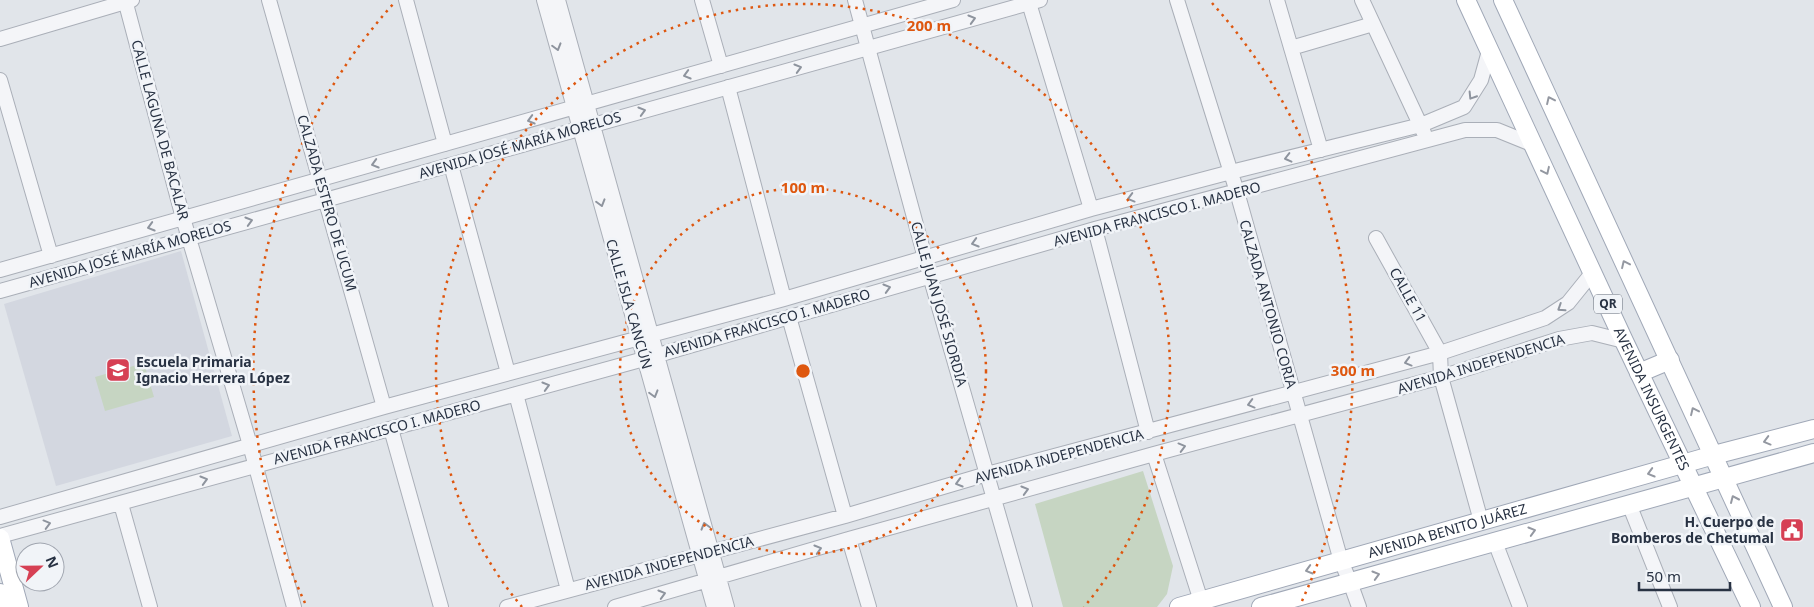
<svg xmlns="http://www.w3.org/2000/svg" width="1814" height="607" viewBox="0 0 1814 607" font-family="'Noto Sans',sans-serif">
<rect width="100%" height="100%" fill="#e1e5ea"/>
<path fill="#d3d7e0" d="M181 251 232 436 56 486 4 304Z"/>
<path fill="#c6d5c2" d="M144 363 154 397 105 411 95 377Z
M1143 471 1173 566 1167 594 1157 607H1063L1035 504Z"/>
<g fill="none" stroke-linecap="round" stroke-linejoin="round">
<defs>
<path id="minor" d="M125 0 183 218 250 445 294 607
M269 0 384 407
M406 0 445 144
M544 0 714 607
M558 0 727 607
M702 0 721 66
M855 0 930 276 1025 607
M1177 0 1237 192 1341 561 1350 582 1359 607
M1277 0 1321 150
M1362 0 1424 133
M1029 3 1091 209
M0 39 132 0
M1291 48 1373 24
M0 80 51 256
M728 87 784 299
M451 165 508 373
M1095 229 1148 432
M1376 238 1440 353 1441 377 1481 521
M0 270 953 0
M0 291 1040 0
M789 317 845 516
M516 394 568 590
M391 429 441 607
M1154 454 1201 601
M121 504 150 607
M1629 504 1670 607
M0 517 384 407 784 299 1091 209 1231 172 1421 125 1464 107 1481 80 1489 51
M0 536 644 359 1095 229 1465 130H1497L1534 145
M849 539 869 607
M1495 542 1520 607
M507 607 845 516 987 474 1440 353 1545 318 1568 303 1593 272
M615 607 849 539 1154 454 1441 377 1559 339 1592 333 1624 341"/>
<g id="major">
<path id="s1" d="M1466 0 1624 341 1751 607"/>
<path d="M1503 0 1783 607"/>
<path d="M1639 373 1670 360"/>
<path d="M0 538 19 607"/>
<path d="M0 593 4 607"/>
<path id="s2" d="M1179 607 1714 455 1814 429"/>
<path d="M1261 607 1814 453"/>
</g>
</defs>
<use href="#minor" stroke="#aaafb8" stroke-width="16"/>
<use href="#major" stroke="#a0a8b7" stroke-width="20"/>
<use href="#minor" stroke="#f4f5f8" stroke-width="14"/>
<use href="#major" stroke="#fff" stroke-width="18"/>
</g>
<defs><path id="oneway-chevron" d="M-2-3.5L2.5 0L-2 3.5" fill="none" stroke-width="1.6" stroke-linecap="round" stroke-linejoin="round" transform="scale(1.25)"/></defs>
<g stroke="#8e949e">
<use href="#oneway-chevron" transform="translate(972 19) rotate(-16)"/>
<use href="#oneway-chevron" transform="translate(557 47) rotate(74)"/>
<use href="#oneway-chevron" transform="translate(798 68) rotate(-16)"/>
<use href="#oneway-chevron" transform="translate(687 75) rotate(164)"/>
<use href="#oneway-chevron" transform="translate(1472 96) rotate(122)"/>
<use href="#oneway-chevron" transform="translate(642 111) rotate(-16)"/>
<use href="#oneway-chevron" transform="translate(531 120) rotate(164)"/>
<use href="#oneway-chevron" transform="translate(1288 158) rotate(166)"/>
<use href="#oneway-chevron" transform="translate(375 164) rotate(164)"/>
<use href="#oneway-chevron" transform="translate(1131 198) rotate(165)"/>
<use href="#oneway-chevron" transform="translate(601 203) rotate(74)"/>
<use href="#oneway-chevron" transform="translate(249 221) rotate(-16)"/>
<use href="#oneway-chevron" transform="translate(151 227) rotate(164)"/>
<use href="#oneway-chevron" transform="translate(975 243) rotate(164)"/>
<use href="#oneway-chevron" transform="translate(887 288) rotate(-16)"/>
<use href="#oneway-chevron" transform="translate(1561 308) rotate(147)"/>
<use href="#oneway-chevron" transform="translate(1408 362) rotate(165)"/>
<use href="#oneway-chevron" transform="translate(546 386) rotate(-16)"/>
<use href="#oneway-chevron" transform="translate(654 394) rotate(74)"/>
<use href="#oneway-chevron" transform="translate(1251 404) rotate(165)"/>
<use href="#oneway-chevron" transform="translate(1182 447) rotate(-15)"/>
<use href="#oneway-chevron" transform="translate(204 480) rotate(-16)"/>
<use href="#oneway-chevron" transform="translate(959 483) rotate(164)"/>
<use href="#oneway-chevron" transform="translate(1025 490) rotate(-16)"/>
<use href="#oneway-chevron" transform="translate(47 524) rotate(-15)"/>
<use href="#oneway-chevron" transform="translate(705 526) rotate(-106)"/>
<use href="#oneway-chevron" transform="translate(818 549) rotate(-16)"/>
<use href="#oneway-chevron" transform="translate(662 594) rotate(-16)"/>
</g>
<g stroke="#9498a1">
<use href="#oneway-chevron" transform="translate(1550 100) rotate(-115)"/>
<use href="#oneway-chevron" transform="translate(1546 171) rotate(65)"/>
<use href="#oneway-chevron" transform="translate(1625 264) rotate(-115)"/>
<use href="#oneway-chevron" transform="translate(1694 411) rotate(-115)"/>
<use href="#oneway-chevron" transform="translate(1767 441) rotate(165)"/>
<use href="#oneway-chevron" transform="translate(1651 473) rotate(164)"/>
<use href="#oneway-chevron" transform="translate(1734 499) rotate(-114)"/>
<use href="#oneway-chevron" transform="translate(1532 531) rotate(-16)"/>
<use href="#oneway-chevron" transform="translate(1309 570) rotate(164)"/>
<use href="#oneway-chevron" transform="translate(1376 575) rotate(-16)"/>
</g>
<g fill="none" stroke="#de570f" stroke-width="2.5" stroke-dasharray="2.5 5">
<circle cx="803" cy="371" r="183"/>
<path d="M522 607A367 367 0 1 1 1084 607"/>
<path d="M305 603A550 550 0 0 1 394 3M1212 3A550 550 0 0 1 1301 603"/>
</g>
<defs>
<symbol id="school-square" viewBox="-11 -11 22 22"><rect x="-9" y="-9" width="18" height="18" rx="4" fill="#d64054" stroke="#f1f4f8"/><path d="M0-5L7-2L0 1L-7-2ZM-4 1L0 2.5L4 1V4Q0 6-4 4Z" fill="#fff"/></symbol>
<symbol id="civic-square" viewBox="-11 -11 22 22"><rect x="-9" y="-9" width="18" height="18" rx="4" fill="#d64054" stroke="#f1f4f8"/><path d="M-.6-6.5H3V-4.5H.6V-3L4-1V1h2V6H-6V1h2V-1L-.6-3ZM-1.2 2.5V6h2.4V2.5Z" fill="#fff"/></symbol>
</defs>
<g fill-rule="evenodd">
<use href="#school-square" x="104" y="356" width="28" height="28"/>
<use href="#civic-square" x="1778" y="516" width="28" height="28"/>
</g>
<g text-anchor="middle" stroke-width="5" stroke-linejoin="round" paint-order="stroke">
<rect fill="#f1f4f8" stroke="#646c79" stroke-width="1" x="1594" y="294.5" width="28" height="19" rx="4"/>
<g font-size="12" font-weight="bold" fill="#283243">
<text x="1608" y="308">QR</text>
</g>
<g font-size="14" fill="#283243" stroke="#f1f4f8">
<text transform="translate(160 130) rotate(75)" y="5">CALLE LAGUNA DE BACALAR</text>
<text transform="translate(520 145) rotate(-16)" y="5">AVENIDA JOSÉ MARÍA MORELOS</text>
<text transform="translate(327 203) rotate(74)" y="5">CALZADA ESTERO DE UCUM</text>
<text transform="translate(1157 214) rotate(-15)" y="5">AVENIDA FRANCISCO I. MADERO</text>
<text transform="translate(130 254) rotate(-16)" y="5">AVENIDA JOSÉ MARÍA MORELOS</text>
<text transform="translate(1408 295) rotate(61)" y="5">CALLE 11</text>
<text transform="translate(629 304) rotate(74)" y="5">CALLE ISLA CANCÚN</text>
<text transform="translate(939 304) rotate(74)" y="5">CALLE JUAN JOSÉ SIORDIA</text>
<text transform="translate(1268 304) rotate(74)" y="5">CALZADA ANTONIO CORIA</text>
<text transform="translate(767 323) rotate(-16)" y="5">AVENIDA FRANCISCO I. MADERO</text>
<text transform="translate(1481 364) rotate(-17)" y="5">AVENIDA INDEPENDENCIA</text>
<text dy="5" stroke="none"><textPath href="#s1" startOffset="440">AVENIDA INSURGENTES</textPath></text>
<text transform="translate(377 432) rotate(-15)" y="5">AVENIDA FRANCISCO I. MADERO</text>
<text transform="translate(1059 456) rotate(-15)" y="5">AVENIDA INDEPENDENCIA</text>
<text dy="5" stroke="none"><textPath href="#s2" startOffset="279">AVENIDA BENITO JUÁREZ</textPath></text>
<text transform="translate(669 563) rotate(-15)" y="5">AVENIDA INDEPENDENCIA</text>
</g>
<g font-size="14" font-weight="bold" fill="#283243" stroke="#f1f4f8" text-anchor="start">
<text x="136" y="367">Escuela Primaria<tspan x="136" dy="16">Ignacio Herrera López</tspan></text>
<text x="1774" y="527" text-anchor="end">H. Cuerpo de<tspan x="1774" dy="16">Bomberos de Chetumal</tspan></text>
</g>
</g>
<circle cx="803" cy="371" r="8" fill="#de570f" stroke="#f1f4f8" stroke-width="2.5"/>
<g font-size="15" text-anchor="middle" font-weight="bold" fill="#de570f" stroke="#f1f4f8" stroke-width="5" stroke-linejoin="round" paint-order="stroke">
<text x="929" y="31">200 m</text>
<text x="803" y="193">100 m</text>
<text x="1353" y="376">300 m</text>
</g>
<g transform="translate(40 567) rotate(68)"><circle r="24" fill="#f1f4f8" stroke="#a1a6b0"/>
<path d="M0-4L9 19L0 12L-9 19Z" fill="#d64054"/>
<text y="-8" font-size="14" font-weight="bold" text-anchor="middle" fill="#283243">N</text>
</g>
<path d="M1639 582v8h91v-8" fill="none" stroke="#283243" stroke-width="2.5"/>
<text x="1646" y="582" font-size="15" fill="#283243" stroke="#f1f4f8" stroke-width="4" paint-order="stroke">50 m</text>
</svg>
